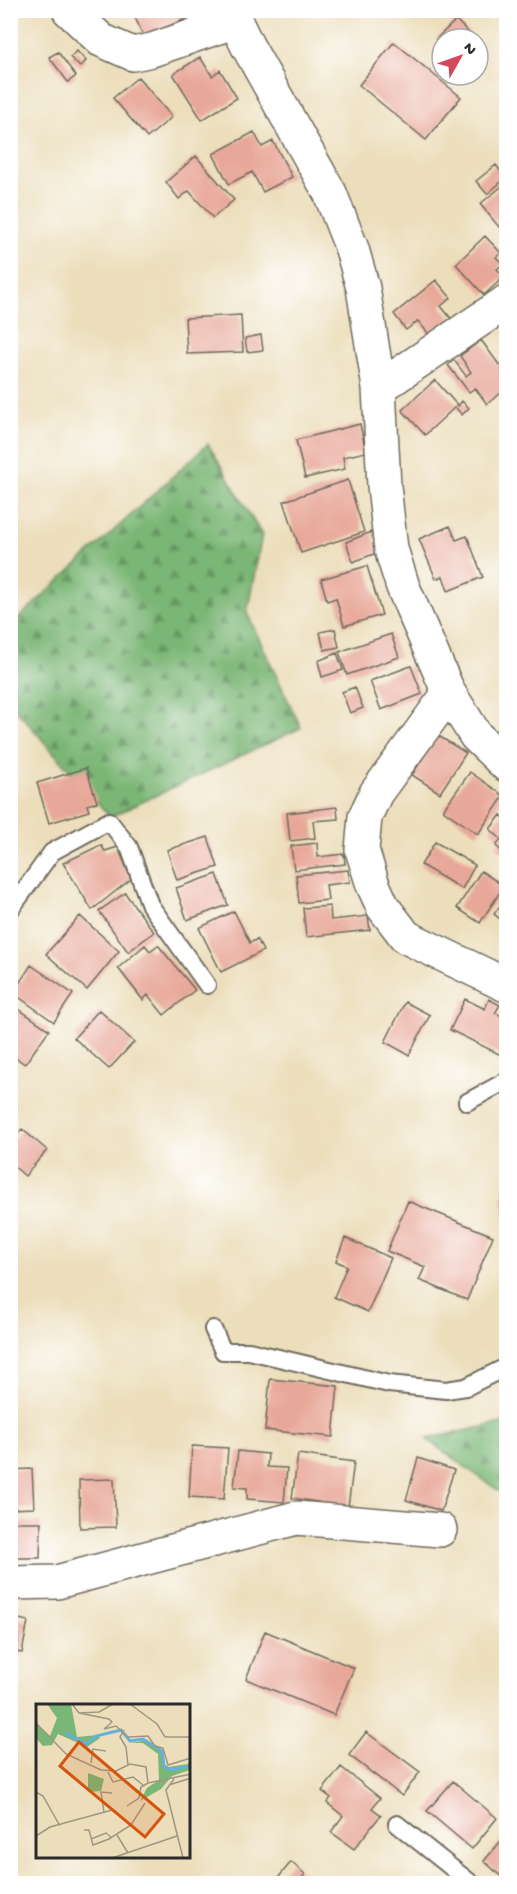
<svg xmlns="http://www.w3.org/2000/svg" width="517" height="1894" viewBox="0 0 517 1894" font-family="'Gochi Hand',sans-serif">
<defs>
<pattern id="forest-firs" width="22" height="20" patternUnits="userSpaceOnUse" patternTransform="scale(1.5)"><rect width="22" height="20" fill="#7ab675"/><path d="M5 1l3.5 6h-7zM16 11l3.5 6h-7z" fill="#649460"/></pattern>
</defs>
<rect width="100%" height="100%" fill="#fff"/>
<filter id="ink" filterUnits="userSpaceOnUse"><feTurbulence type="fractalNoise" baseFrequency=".0167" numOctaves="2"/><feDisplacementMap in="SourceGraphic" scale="12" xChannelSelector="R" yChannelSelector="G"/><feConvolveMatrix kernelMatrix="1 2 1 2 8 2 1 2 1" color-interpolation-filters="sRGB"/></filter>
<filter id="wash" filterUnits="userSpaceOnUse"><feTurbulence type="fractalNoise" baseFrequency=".008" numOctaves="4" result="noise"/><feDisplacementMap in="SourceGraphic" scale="24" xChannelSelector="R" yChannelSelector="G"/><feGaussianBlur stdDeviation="1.35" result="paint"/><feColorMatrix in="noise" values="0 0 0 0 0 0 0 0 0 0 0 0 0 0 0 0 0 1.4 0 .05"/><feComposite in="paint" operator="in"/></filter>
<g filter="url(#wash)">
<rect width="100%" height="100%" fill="#ecdebb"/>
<path fill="url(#forest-firs)" stroke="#527050" stroke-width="1.5" d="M208 444 262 535 247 613 301 728 110 817 11 704V625Z
M506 1422V1492L499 1491 426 1439Z"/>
<g id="blocks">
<path fill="#e8a899" d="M145 10H181L185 19 144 37 134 15Z
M450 10H467L457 19Z
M456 20 470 34 464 39H442V45L436 39Z
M394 42 461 97 426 140 359 85Z
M77 51 86 61 80 67 70 57Z
M58 52 76 76 68 82 49 57Z
M200 57 212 76 220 70 237 98 202 120 173 74Z
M138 77 172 117 147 138 113 98Z
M254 132 262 147 273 141 292 177 263 192 252 172 229 184 213 154Z
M196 156 234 200 213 218 189 191 179 199 166 182Z
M496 165 506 178 487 194 476 181Z
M506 183V221L499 227 480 204Z
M485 236 501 253 496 257 503 264 497 269 504 277 484 295 456 264Z
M436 280 451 298 441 306 453 321 432 338 418 321 406 330 394 314Z
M241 315 243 352 187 354 185 318Z
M261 335 263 350 247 352 245 338Z
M481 340 500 366 506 361V389L487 404 475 388 469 392 448 365 454 360 466 376 471 372 460 356Z
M435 380 458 406 462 401 469 408 462 415 455 407 425 435 402 410Z
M360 424 366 452 343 457 345 469 305 478 296 440Z
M348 480 364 532 301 553 284 501Z
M450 526 456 540 467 536 483 577 448 591 443 576 436 579 419 539Z
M371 532 379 552 353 562 346 542Z
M367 566 382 615 344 626 336 598 327 601 321 579Z
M335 629 339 647 324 650 320 632Z
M391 634 399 657 347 675 339 652Z
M337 653 343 670 322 677 318 661Z
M411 666 422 694 381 710 370 681Z
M355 687 363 708 350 713 342 692Z
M437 735 466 753 440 793 412 775Z
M86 768 97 802 87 805 89 811 49 823 37 783Z
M470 772 504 796 478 834 443 810Z
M337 807 338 819 313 821 315 838 290 841 287 813Z
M501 815 506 820V855L496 846 501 839 490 829Z
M208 837 218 867 177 880 167 850Z
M435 842 475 865 462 889 421 865Z
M317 843 318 857 344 854 345 864 294 870 291 846Z
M101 845 105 851 118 847 131 879 92 910 63 863Z
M348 870 350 882 326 885 328 900 299 903 296 875Z
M481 871 504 886 480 923 457 908Z
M217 874 228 905 187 920 176 888Z
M125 893 154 932 128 952 99 911Z
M506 897V924L494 914Z
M330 906 331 920 368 916 370 930 306 937 303 908Z
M234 911 250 943 257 939 263 951 221 972 199 928Z
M80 916 119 951 87 990 46 954Z
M145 945 150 951 158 945 195 990 164 1015 148 995 143 1000 118 968Z
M31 965 73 994 54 1022 13 993Z
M465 999 485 1009 489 999 500 1005 495 1013 506 1018V1044L501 1055 450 1030Z
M405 1002 430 1015 409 1055 385 1042Z
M10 1003 49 1030 25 1064 10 1054Z
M99 1010 134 1042 109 1069 74 1038Z
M22 1129 47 1150 25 1176 10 1163V1143Z
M502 1195H506V1219H505Z
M408 1201 493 1236 467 1300 419 1280 425 1267 387 1251Z
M345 1238 391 1258 368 1312 334 1297 347 1266 336 1261Z
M270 1379 338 1386 333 1437 265 1430Z
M192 1446 228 1448 224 1499 189 1497Z
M238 1451 268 1454 267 1467 287 1468 284 1502 247 1499V1488L234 1487Z
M298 1454 354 1462 348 1507 292 1498Z
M418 1458 454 1470 441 1511 406 1500Z
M32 1469 34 1508 10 1509V1470Z
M114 1479 116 1527 80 1528 79 1480Z
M10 1522H41L40 1558H10Z
M10 1617 28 1621 22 1653 10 1651Z
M265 1631 354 1668 334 1715 246 1679Z
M366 1732 420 1772 402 1796 349 1755Z
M341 1767 380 1798 372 1808 381 1815 354 1849 331 1832 343 1816 327 1803 331 1798 322 1791Z
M453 1781 497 1818 472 1849 427 1811Z
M506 1835V1881L484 1861Z
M291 1862 305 1874 297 1884H273Z"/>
</g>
</g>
<g filter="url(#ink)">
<use href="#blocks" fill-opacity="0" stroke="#6f6a5d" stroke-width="1.5"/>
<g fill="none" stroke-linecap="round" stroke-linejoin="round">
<defs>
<path id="lane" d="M10 910 52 852 109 821 129 847 150 905 207 985
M467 1102 506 1081
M213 1329 223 1351H249L389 1384 446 1390 466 1387 506 1367
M397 1824 472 1884"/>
<path id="street" d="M69 10 101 40 133 54 152 50 236 21
M230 10 247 45 330 193 352 249 363 288 379 388 384 486 391 549 403 587 449 693 476 736 506 765
M379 388 506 302
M449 693 376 793 365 817 362 850 373 885 383 907 406 937 506 985
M10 1583 57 1582 296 1518 440 1530"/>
</defs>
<use href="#lane" stroke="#6f6a5d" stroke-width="20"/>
<use href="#street" stroke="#6f6a5d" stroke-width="36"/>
<use href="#lane" stroke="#fff" stroke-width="16"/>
<use href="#street" stroke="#fff" stroke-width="33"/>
</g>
</g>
<g transform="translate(36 1704)">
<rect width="154" height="154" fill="#ecdebb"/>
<path d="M11 0H35L41 33 62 31 64 34 51 43 22 30 16 41 7 42 0 34V19L14 32 21 14ZM111 36 125 46 128 60 133 63 152 60 154 54V66L136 72 125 85 104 97 111 84 123 76 122 50 107 39H95ZM52 69 68 75 65 87 52 88Z" fill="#7ab675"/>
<path fill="none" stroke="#64b1de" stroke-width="3" d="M29 29 51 40 60 32 85 26 94 37 107 35 126 47 128 62 134 66 155 62"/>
<path fill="none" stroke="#9f9681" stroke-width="1.5" d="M36 0 43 9 63 8 77 0M94 0 121 20 129 33H155M43 9 73 15 76 18 68 25 80 22 92 33 112 32 119 42 127 44 132 61 155 54M0 19 30 50 65 66 80 67 94 60 110 63 112 79 105 83 103 94 91 102M88 26 84 33 90 43 92 61M55 59 57 45 70 47M72 68 77 78 97 73 107 81M138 75 130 86 147 154M112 79 155 70M133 81 155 74M0 88 7 92 24 122M68 108 65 88 76 89M48 126H53L57 141 73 135 95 121 109 99M81 131 92 149M0 132 14 123 76 106M55 135 70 129 76 134M76 154 141 132"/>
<path fill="#d5540f" fill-opacity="0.15" stroke="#d5540f" stroke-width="3" d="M43 38 128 110 109 133 24 62Z"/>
<rect width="154" height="154" fill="none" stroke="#2b2b2b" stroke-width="3"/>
</g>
<rect width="517" height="1894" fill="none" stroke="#fff" stroke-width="36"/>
<g transform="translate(460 57) rotate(50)"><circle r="28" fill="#ffffff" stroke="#aaaaaa" stroke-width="1.5"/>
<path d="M0-4.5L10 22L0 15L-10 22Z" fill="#d1495b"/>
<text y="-9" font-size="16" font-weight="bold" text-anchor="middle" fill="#2b2b2b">N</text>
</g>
</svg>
